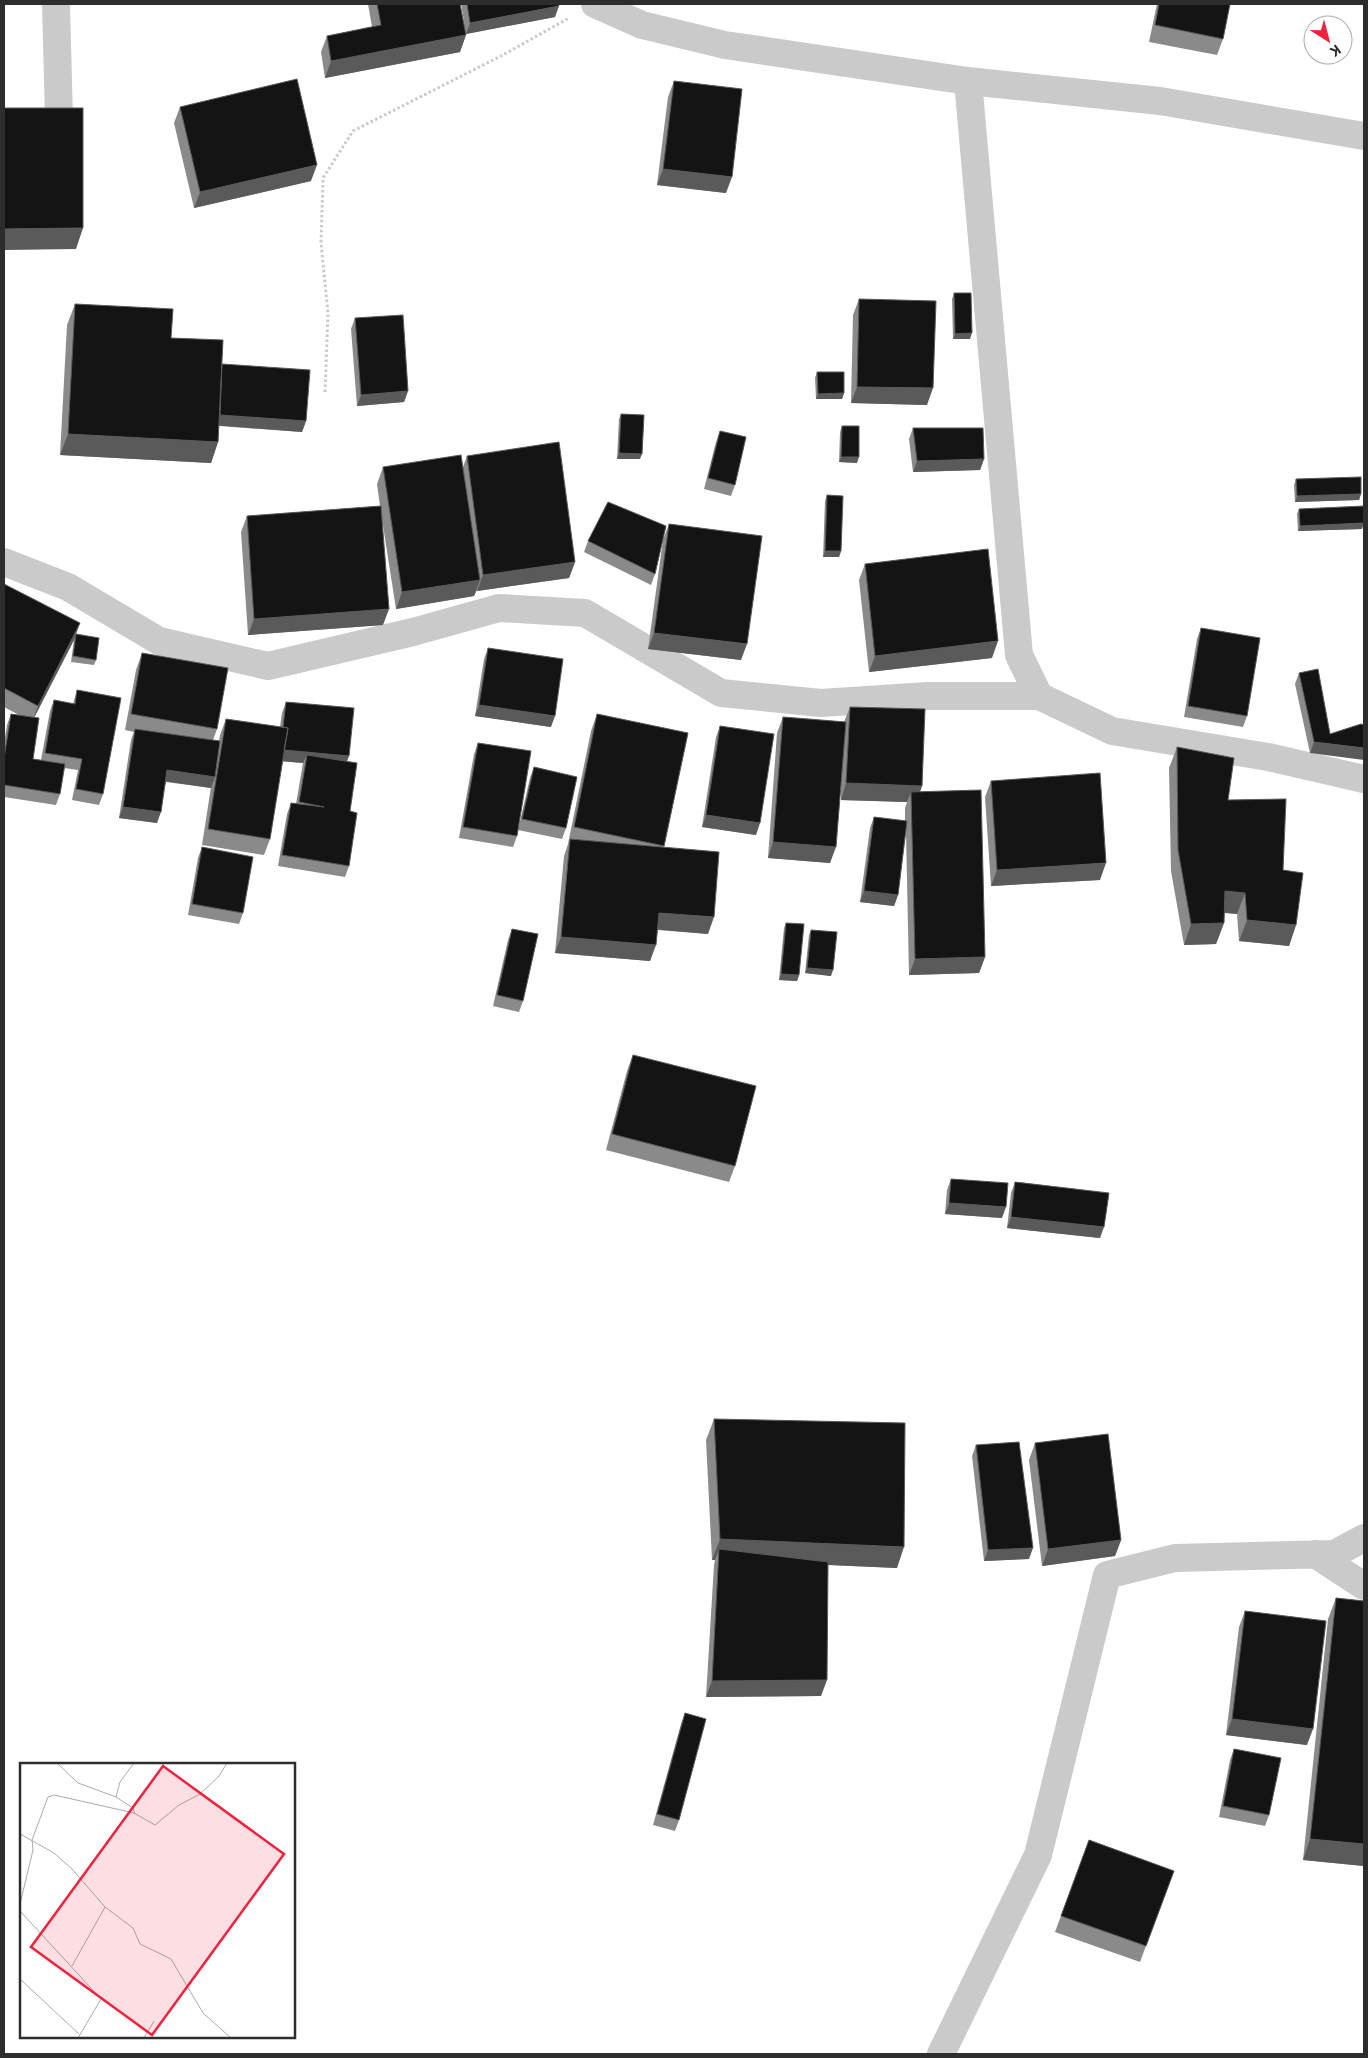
<svg xmlns="http://www.w3.org/2000/svg" width="1368" height="2058" viewBox="0 0 1368 2058" font-family="'Noto Sans',sans-serif">
<rect width="100%" height="100%" fill="#fff"/>
<g fill="none" stroke-linecap="round" stroke-linejoin="round">
<path stroke="#cacaca" stroke-width="3" stroke-dasharray="2.5 2.5" stroke-linecap="butt" d="M325 392 328 313 321 243 323 178 353 131 501 56 569 18"/>
<path stroke="#cacaca" stroke-width="28" d="M56 4 59 120
M595 4 642 25 725 45 968 81 1160 101 1364 136
M968 81 1019 655 1039 696
M4 562 68 587 159 641 268 666 413 632 499 608 585 613 721 693 821 703 928 696H1039L1112 731 1268 757 1364 779
M1315 1554 1364 1586
M941 2054 1038 1855 1107 1575 1175 1558 1334 1554 1364 1538"/>
</g>
<path fill="#8a8a8a" d="M368 4H460L465 27 461 4H558L555 17 466 34 460 52 325 78 321 52 327 36 372 27Z
M1157 4H1230L1223 39 1217 55 1149 42Z
M674 81 726 193 657 185 668 97Z
M180 107 311 181 194 208 174 123Z
M954 293 970 339H953L952 299Z
M859 299 927 405 851 403 853 315Z
M75 304 171 338 222 364 306 421 302 432 219 426 218 442 211 463 60 455 67 325Z
M355 318 408 391 404 402 357 406 351 329Z
M817 372 844 393 842 399H816L815 378Z
M621 414 640 459H617L619 419Z
M842 426 857 463 839 462 840 432Z
M913 428 984 459 980 470 913 472 909 439Z
M720 431 735 485 731 496 704 489 716 442Z
M467 456 575 562 569 578 477 591V590L474 596 396 609 382 519 383 625 248 635 241 532 247 516 380 506 377 484 383 467H463Z
M1296 479 1361 494 1359 500 1295 502 1294 485Z
M827 495 841 551 839 557H823L825 501Z
M1299 509 1362 529 1298 531 1297 514Z
M669 524 741 660 648 649 663 540Z
M588 541 655 574 651 585 584 552Z
M865 564 992 658 869 672 859 580Z
M4 584 76 634 96 660 94 665 71 662 74 640 34 717 33 759 41 760 50 711 54 700 73 704 77 690 103 794 99 805 72 800 78 770 64 768 60 794 56 805 4 797V743L7 725 11 714 19 715 4 707Z
M1201 628 1247 716 1243 727 1184 717 1197 639Z
M488 648 551 727 475 716 484 659Z
M142 653 217 729 213 740 219 741 220 735 226 719 280 727 282 713 286 702 347 761 350 811 349 866 345 877 278 866 287 814 291 803 296 804 303 763 282 761 270 839 264 855 202 845 211 787V788L166 782 157 823 119 818 131 740 134 732 125 730 136 670Z
M1299 673 1330 734 1310 753 1295 684Z
M850 707 922 786 920 792 985 957 979 973 909 975 906 832 898 895 894 906 860 902 870 828 874 817 905 821V808L907 802 841 800V783L830 863 768 858 777 733 783 717 844 722Z
M597 714 688 733 664 848 708 934 657 930 650 961 555 953 564 856 568 844 591 731Z
M720 726 756 835 702 827 716 737Z
M478 743 517 836 513 847 459 838 474 754Z
M1177 747 1228 800 1283 870 1296 925 1289 946 1239 941 1237 914 1224 913V923L1216 944 1184 945 1171 871 1169 768Z
M534 767 566 828 562 839 518 830 530 778Z
M991 781 1100 880 991 886 985 797Z
M202 847 243 913 239 924 188 915 198 858Z
M786 923 799 975 797 981 779 980 784 928Z
M512 929 523 1001 519 1012 493 1006 508 940Z
M811 930 831 976 805 973 809 935Z
M633 1055 735 1166 729 1182 606 1150 627 1071Z
M951 1179 1002 1218 945 1214 947 1190Z
M1015 1182 1100 1238 1007 1228 1011 1193Z
M714 1419 897 1568 828 1565 821 1696 706 1697 714 1565 715 1560H712L706 1440Z
M1035 1443 1121 1540 1115 1556 1042 1566 1029 1460Z
M976 1445 1029 1559 984 1561 972 1456Z
M1336 1598 1364 1601V1866L1303 1860 1328 1619Z
M1245 1611 1307 1745 1226 1735 1239 1627Z
M685 1713 679 1820 675 1831 653 1825 681 1724Z
M1234 1749 1269 1815 1265 1826 1219 1817 1230 1760Z
M1089 1840 1174 1871 1140 1962 1055 1932Z"/>
<path fill="#5a5a5a" d="M559 6 555 17 466 34 470 23Z
M466 35 460 52 325 78 331 61Z
M317 165 311 181 194 208 200 192Z
M663 169 732 177 726 193 657 185Z
M83 228 76 249 4 250V229Z
M972 333 970 339H953L955 334Z
M857 387 933 388 927 405 851 403Z
M408 391 404 402 357 406 361 395Z
M844 393 842 399H816L818 394Z
M217 414 306 421 302 432 213 425Z
M68 434 218 442 211 463 60 455Z
M619 453 642 454 640 459H617Z
M841 457H859L857 463 839 462Z
M984 459 980 470 913 472 917 461Z
M1361 494 1359 500 1295 502 1297 496Z
M1364 523 1362 529 1298 531 1300 526Z
M825 551H841L839 557H823Z
M575 562 569 578 477 591 483 575Z
M480 580 474 596 396 609 402 592Z
M389 609 383 625 248 635 254 619Z
M80 623 74 640 32 722 38 706Z
M654 633 747 644 741 660 648 649Z
M998 641 992 658 869 672 875 656Z
M479 705 555 716 551 727 475 716Z
M1314 742 1364 748V760L1310 753Z
M283 750 349 756 345 767 307 755 303 763 279 761Z
M167 770 215 777 211 788 163 781Z
M846 783 922 786 916 802 911 792 907 802 841 800Z
M123 807 161 812 157 823 119 818Z
M706 815 760 823 756 835 702 827Z
M773 842 836 847 830 863 768 858Z
M1106 863 1100 880 991 886 997 870Z
M864 891 898 895 894 906 860 902Z
M1225 891 1245 893 1237 914 1218 912Z
M659 913 714 917 708 934 653 929Z
M1247 920 1296 925 1289 946 1239 941Z
M1224 923 1216 944 1184 945 1191 924Z
M561 937 656 945 650 961 555 953Z
M985 957 979 973 909 975 915 959Z
M807 968 833 970 831 976 805 973Z
M781 974 799 975 797 981 779 980Z
M949 1203 1006 1207 1002 1218 945 1214Z
M1011 1217 1104 1227 1100 1238 1007 1228Z
M720 1539 904 1547 897 1568 719 1560V1549L715 1560H712Z
M1121 1540 1115 1556 1042 1566 1048 1549Z
M1033 1548 1029 1559 984 1561 988 1550Z
M827 1680 821 1696 706 1697 712 1681Z
M1232 1719 1313 1729 1307 1745 1226 1735Z
M1310 1839 1364 1844V1866L1303 1860Z"/>
<path fill="#141414" stroke="#5a5a5a" d="M377 4H460L466 35 331 61 327 36 381 25Z
M467 4H558L559 6 470 23Z
M1159 4H1230L1223 39 1155 25Z
M297 79 317 165 200 192 180 107Z
M674 81 742 89 732 177 663 169Z
M4 108H83V228L4 229Z
M954 293H971L972 333 955 334Z
M859 299 936 301 933 388 857 387Z
M75 304 173 309 171 338 223 340 218 442 68 434Z
M403 315 408 391 361 395 355 318Z
M222 364 310 370 306 421 220 415Z
M817 372H844V393L818 394Z
M621 414 644 415 642 454 619 453Z
M842 426H859V457H841Z
M913 428H983L984 459 917 461Z
M720 431 746 437 735 485 708 478Z
M559 442 575 562 483 575 467 456Z
M461 455 480 580 402 592 383 467Z
M1361 477V494L1297 496 1296 479Z
M827 495 843 496 841 551H825Z
M608 502 666 526 655 574 588 541Z
M381 506 389 609 254 619 247 516Z
M1364 506V523L1300 526 1299 509Z
M669 524 762 536 747 644 654 633Z
M988 549 998 641 875 656 865 564Z
M4 584 80 623 38 706 4 688Z
M1201 628 1260 638 1247 716 1188 706Z
M76 634 99 638 96 660 73 656Z
M488 648 563 659 555 716 479 705Z
M142 653 228 668 217 729 131 714Z
M1318 669 1330 734 1361 724 1364 725V748L1314 742 1299 673Z
M77 690 121 698 103 794 76 789 82 759 45 753 54 700 75 704Z
M286 702 354 708 349 756 284 750 288 728 283 727Z
M850 707 925 709 922 786 846 783Z
M11 714 39 718 33 759 65 764 60 794 4 785V758Z
M597 714 688 733 664 846 574 827Z
M783 717 846 722 836 847 773 842Z
M226 719 288 728 270 839 208 829Z
M720 726 774 734 760 823 706 815Z
M135 729 220 741 215 777 167 770 161 812 123 807Z
M478 743 531 751 517 836 463 827Z
M1177 747 1234 758 1228 800 1286 799 1283 870 1303 873 1296 925 1247 920 1245 893 1225 891 1224 923 1191 924 1178 850Z
M307 755 357 763 350 811 357 813 349 866 282 855 291 803 324 807 299 802Z
M534 767 577 777 566 828 522 819Z
M1100 773 1106 863 997 870 991 781Z
M981 790 985 957 915 959 911 792Z
M874 817 907 821 898 895 864 891Z
M570 839 719 852 714 917 659 913 656 945 561 937Z
M202 847 253 857 243 913 192 904Z
M786 923 804 924 799 975 781 974Z
M512 929 538 934 523 1001 497 995Z
M811 930 837 932 833 970 807 968Z
M633 1055 756 1086 735 1166 612 1134Z
M951 1179 1008 1183 1006 1207 949 1203Z
M1015 1182 1109 1193 1104 1227 1011 1217Z
M714 1419 905 1423 904 1547 720 1539Z
M1108 1434 1121 1540 1048 1549 1035 1443Z
M1019 1442 1033 1548 988 1550 976 1445Z
M719 1549 828 1562 827 1680 712 1681Z
M1336 1598 1364 1601V1844L1310 1839Z
M1245 1611 1326 1621 1313 1729 1232 1719Z
M685 1713 706 1719 679 1820 657 1814Z
M1234 1749 1281 1758 1269 1815 1223 1806Z
M1089 1840 1174 1871 1146 1946 1061 1916Z"/>
<g transform="translate(20 1763)">
<rect width="275" height="275" fill="#fff"/>
<path fill="none" stroke="#ababab" stroke-width="1" d="M37 0 58 20 96 34 113 45 115 51M96 34 100 19 114 0M0 71 34 90 52 106 85 144 113 165 120 181 151 196 183 250 211 275M0 141 13 87 12 77 28 34 34 32 114 50 135 62 159 42 180 31 199 13 207 0M0 148 81 236 58 275M52 203 85 144M0 216 59 271M124 275 134 258"/>
<path fill="#f0223d" fill-opacity="0.15" stroke="#f0223d" stroke-width="2.5" d="M143 3 264 91 132 272 11 184Z"/>
<rect width="275" height="275" fill="none" stroke="#2d2d2d" stroke-width="2.5"/>
</g>
<rect width="1368" height="2058" fill="none" stroke="#2d2d2d" stroke-width="10"/>
<g transform="translate(1328 40) rotate(144)"><circle r="24" fill="#ffffff" stroke="#ababab"/>
<path d="M0-4L9 19L0 12L-9 19Z" fill="#f0223d"/>
<text y="-8" font-size="14" font-weight="bold" text-anchor="middle" fill="#2d2d2d">K</text>
</g>
</svg>
